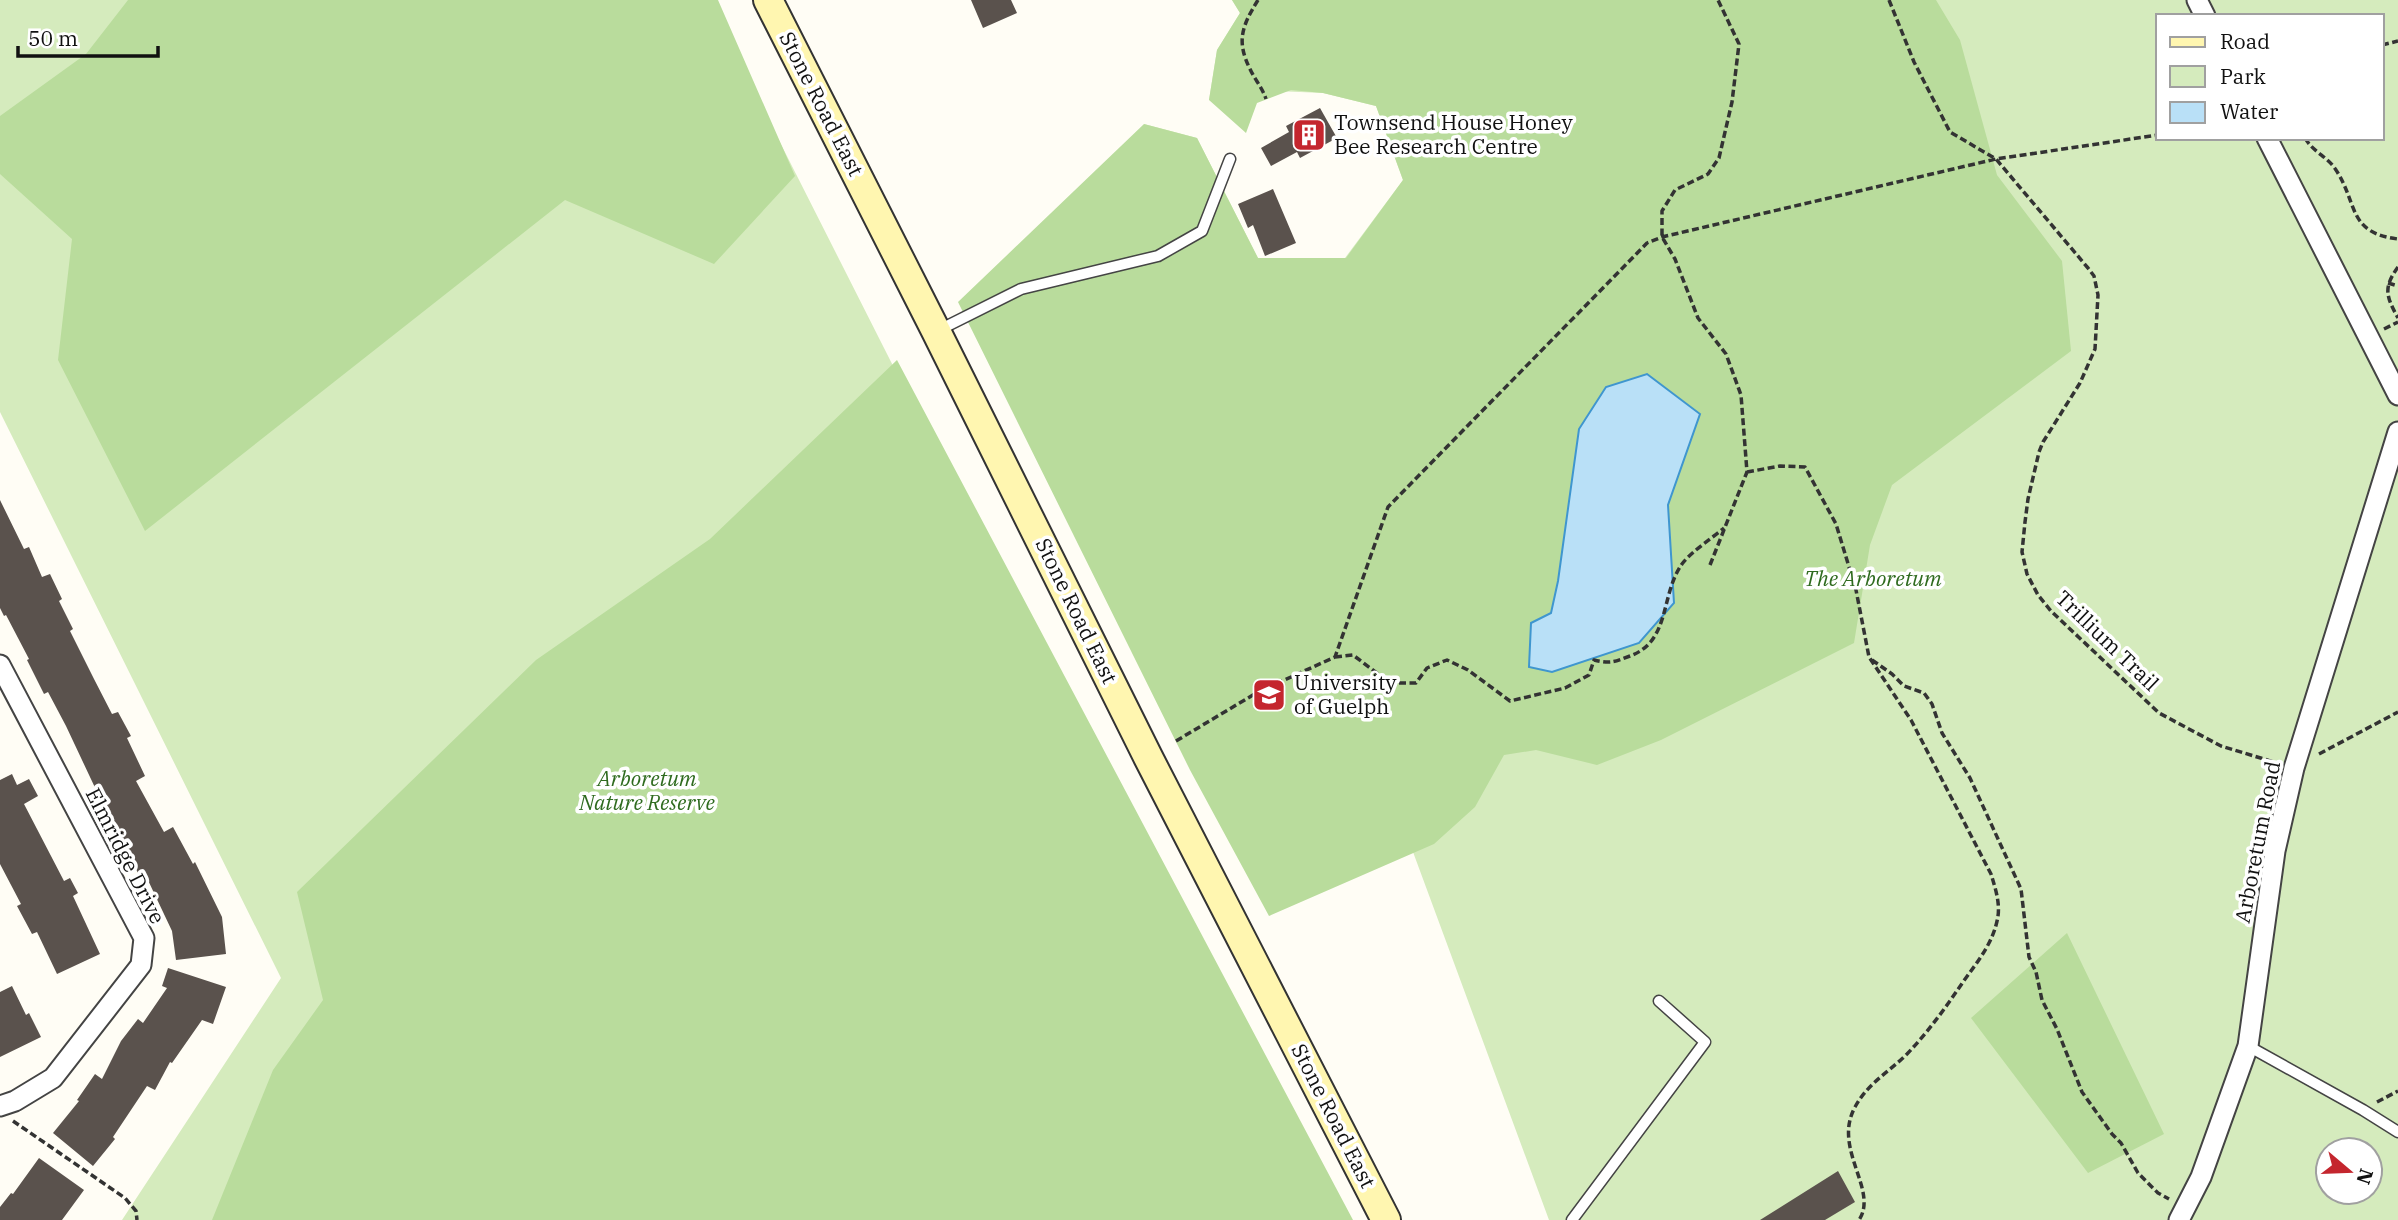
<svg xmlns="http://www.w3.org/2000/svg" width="2398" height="1220" viewBox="0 0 2398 1220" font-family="'IBM Plex Serif',serif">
<rect width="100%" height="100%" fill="#fffdf5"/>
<path fill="#d5ebbd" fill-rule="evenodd" d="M0 0H708L1325 1220H122L281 978 0 412Z
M1232 0H2398V1220H1549L1144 124 1197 138 1258 258H1345L1403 180 1376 106 1323 93 1276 91 1209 100 1217 50 1240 13ZM2158 16H2382V138H2158ZM2328 1150H2370V1192H2328Z"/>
<path fill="#b9dc9c" d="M128 0H718L795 176 714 264 565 200 145 531 58 360 72 239 0 174V116L86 54Z
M1232 0H1936L1960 40 1997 175 2062 261 2071 351 1892 485 1870 545 1854 643 1661 740 1597 765 1536 750 1504 755 1475 807 1434 844 1269 916 1190 770 958 302 1144 124 1197 138 1258 258H1346L1403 180 1376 106 1323 93 1291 90 1257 103 1246 133 1209 100 1217 50 1240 13Z
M897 360 1353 1220H212L273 1070 323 1000 297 892 536 660 710 539Z
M2067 933 2164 1134 2088 1173 1971 1018Z"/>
<path fill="#b9e0f7" stroke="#3f96cf" stroke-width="2" d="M1647 374 1700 414 1668 505 1674 603 1639 643 1552 672 1529 667 1531 623 1551 613 1558 581 1579 429 1606 387Z"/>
<path fill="#5a524d" d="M971 0H1011L1017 13 983 28Z
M1320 108 1337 138 1300 158 1297 152 1271 166 1261 148 1289 132 1286 126Z
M1273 189 1296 243 1265 256 1253 225 1248 228 1238 204Z
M0 500 24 549 29 547 42 577 50 574 62 599 59 601 73 629 70 631 94 679 112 714 118 712 131 736 127 738 145 776 136 781 164 832 173 827 193 864 195 862 222 917 226 954 176 960 172 931 146 876 141 878 103 813 106 811 66 726 48 692 44 694 27 660 29 659 6 615 4 616 0 608Z
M12 774 17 785 29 779 38 796 24 804 64 881 70 878 78 893 73 896 100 954 57 974 37 932 32 934 17 906 21 904 0 864V780Z
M168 968 226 987 213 1024 202 1020 172 1063 170 1062 155 1090 147 1086 113 1137 115 1139 93 1166 53 1133 79 1101 77 1100 95 1074 102 1079 121 1041 138 1019 143 1023 167 988 162 986Z
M12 986 26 1015 29 1013 41 1037 0 1057V992Z
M39 1158 84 1190 62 1220H0V1207L11 1193 13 1194Z
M1838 1171 1855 1202 1825 1220H1760Z"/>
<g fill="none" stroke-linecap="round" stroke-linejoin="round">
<defs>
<path id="service" d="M937 331 1021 289 1158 256 1202 231 1230 159
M2248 1046 2363 1110 2398 1132
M1572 1220 1705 1042 1659 1001"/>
<path id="minor" d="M2197 0 2205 16
M2267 138 2398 395
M0 665 144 938 141 965 53 1078 15 1101 0 1106
M2179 1220 2201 1177 2248 1046 2275 851 2294 768 2398 432"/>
<path id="secondary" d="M768 0 936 331 1148 757 1386 1220"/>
</defs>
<use href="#service" stroke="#444" stroke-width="13"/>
<use href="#minor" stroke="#444" stroke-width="23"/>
<use href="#secondary" stroke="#333" stroke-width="32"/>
<path stroke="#333" stroke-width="3.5" stroke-dasharray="7 3.5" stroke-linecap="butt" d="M1258 0C1242 26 1236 41 1250 69 1255 80 1262 87 1266 99
M1889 0 1914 62 1950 132 1996 159 2088 268 2094 276 2098 295 2095 349 2080 383 2043 442 2039 452 2028 499 2025 522 2022 552 2027 574 2038 595 2051 611 2159 713 2221 746 2277 763
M2382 45 2398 41
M2305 138C2313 152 2328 157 2336 170 2358 203 2347 233 2398 239
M2398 267C2383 288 2386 296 2398 318
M2388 283 2398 286
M2384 329 2398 322
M1747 472 1780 466 1805 467 1836 524 1856 590 1869 657 1911 720 1991 874C1995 887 2000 902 1998 916 1994 942 1978 961 1963 982 1946 1007 1929 1031 1907 1054 1889 1072 1868 1083 1855 1107 1832 1149 1879 1190 1859 1220
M1710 565 1747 472 1741 395 1726 354 1698 318 1675 259 1662 237V211L1675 190 1708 174 1719 158 1732 102 1739 44 1718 0
M1335 657 1353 655 1390 683H1416L1427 668 1447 660 1468 670 1510 701 1565 688 1589 675 1594 660C1611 664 1614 662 1630 656 1671 641 1660 595 1682 564 1692 551 1711 539 1724 528
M1872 660 1892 674 1904 686 1924 693 1932 704 1942 733 1970 778 2021 889 2029 957 2036 972 2042 1000 2057 1029 2082 1092 2112 1134 2121 1143 2138 1173 2158 1193 2169 1199
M1176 741 1258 692 1335 657 1388 507 1647 243 1662 237 1996 159 2158 135
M2319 754 2398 712
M2377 1102 2398 1091
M13 1121 125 1198 136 1211 137 1220"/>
<use href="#service" stroke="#fff" stroke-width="10"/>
<use href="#minor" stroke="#fff" stroke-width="19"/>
<use href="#secondary" stroke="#fff6b0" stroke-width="28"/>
</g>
<defs>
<symbol id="building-square" viewBox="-11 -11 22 22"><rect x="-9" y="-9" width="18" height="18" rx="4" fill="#c4262e" stroke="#fff"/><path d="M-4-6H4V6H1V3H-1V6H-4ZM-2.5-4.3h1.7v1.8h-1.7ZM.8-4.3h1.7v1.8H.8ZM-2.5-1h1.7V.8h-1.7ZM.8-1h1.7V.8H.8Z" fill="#fff"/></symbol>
<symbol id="university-square" viewBox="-11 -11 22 22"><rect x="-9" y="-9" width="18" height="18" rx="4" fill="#c4262e" stroke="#fff"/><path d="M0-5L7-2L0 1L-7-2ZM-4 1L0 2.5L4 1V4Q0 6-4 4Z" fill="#fff"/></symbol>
</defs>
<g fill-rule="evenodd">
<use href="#building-square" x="1290" y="116" width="38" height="38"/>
<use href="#university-square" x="1250" y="676" width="38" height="38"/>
</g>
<g text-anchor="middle" stroke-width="7" stroke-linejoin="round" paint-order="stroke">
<g font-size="21" fill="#111" stroke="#fff">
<text transform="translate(821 104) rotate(63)" y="7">Stone Road East</text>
<text transform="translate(1076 611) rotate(64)" y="7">Stone Road East</text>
<text transform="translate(2107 641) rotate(44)" y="7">Trillium Trail</text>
<text transform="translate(2258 842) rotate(-79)" y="7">Arboretum Road</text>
<text transform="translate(125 856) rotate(63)" y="7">Elmridge Drive</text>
<text transform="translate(1333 1116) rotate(63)" y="7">Stone Road East</text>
</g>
<g font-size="21" fill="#111" stroke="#fff" text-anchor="start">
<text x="1334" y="130">Townsend House Honey<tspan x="1334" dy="24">Bee Research Centre</tspan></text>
<text x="1294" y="690">University<tspan x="1294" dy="24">of Guelph</tspan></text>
</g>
<g font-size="21" font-style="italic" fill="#2f6b1f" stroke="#fff">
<text x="1873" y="586">The Arboretum</text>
<text x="647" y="786">Arboretum<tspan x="647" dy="24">Nature Reserve</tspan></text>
</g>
</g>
<rect x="2156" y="14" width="228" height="126" fill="#ffffff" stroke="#a0a0a0" stroke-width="2"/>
<rect x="2170" y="37" width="35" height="10" fill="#fff6b0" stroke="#a0a0a0" stroke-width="2"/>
<text x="2220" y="49" font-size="21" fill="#111111">Road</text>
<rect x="2170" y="66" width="35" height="21" fill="#d5ebbd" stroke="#a0a0a0" stroke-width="2"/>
<text x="2220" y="84" font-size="21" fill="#111111">Park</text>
<rect x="2170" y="102" width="35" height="21" fill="#b9e0f7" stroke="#a0a0a0" stroke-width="2"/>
<text x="2220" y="119" font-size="21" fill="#111111">Water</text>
<g transform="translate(2349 1171) rotate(109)"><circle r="33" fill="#ffffff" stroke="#a0a0a0" stroke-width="2"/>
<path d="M0-5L12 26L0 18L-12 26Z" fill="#c4262e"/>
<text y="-10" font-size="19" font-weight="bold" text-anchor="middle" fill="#111111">N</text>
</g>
<path d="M18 46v10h140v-10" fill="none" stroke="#111111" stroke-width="3.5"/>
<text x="28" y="46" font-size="21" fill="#111111" stroke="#ffffff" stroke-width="5" paint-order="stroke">50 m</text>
</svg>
